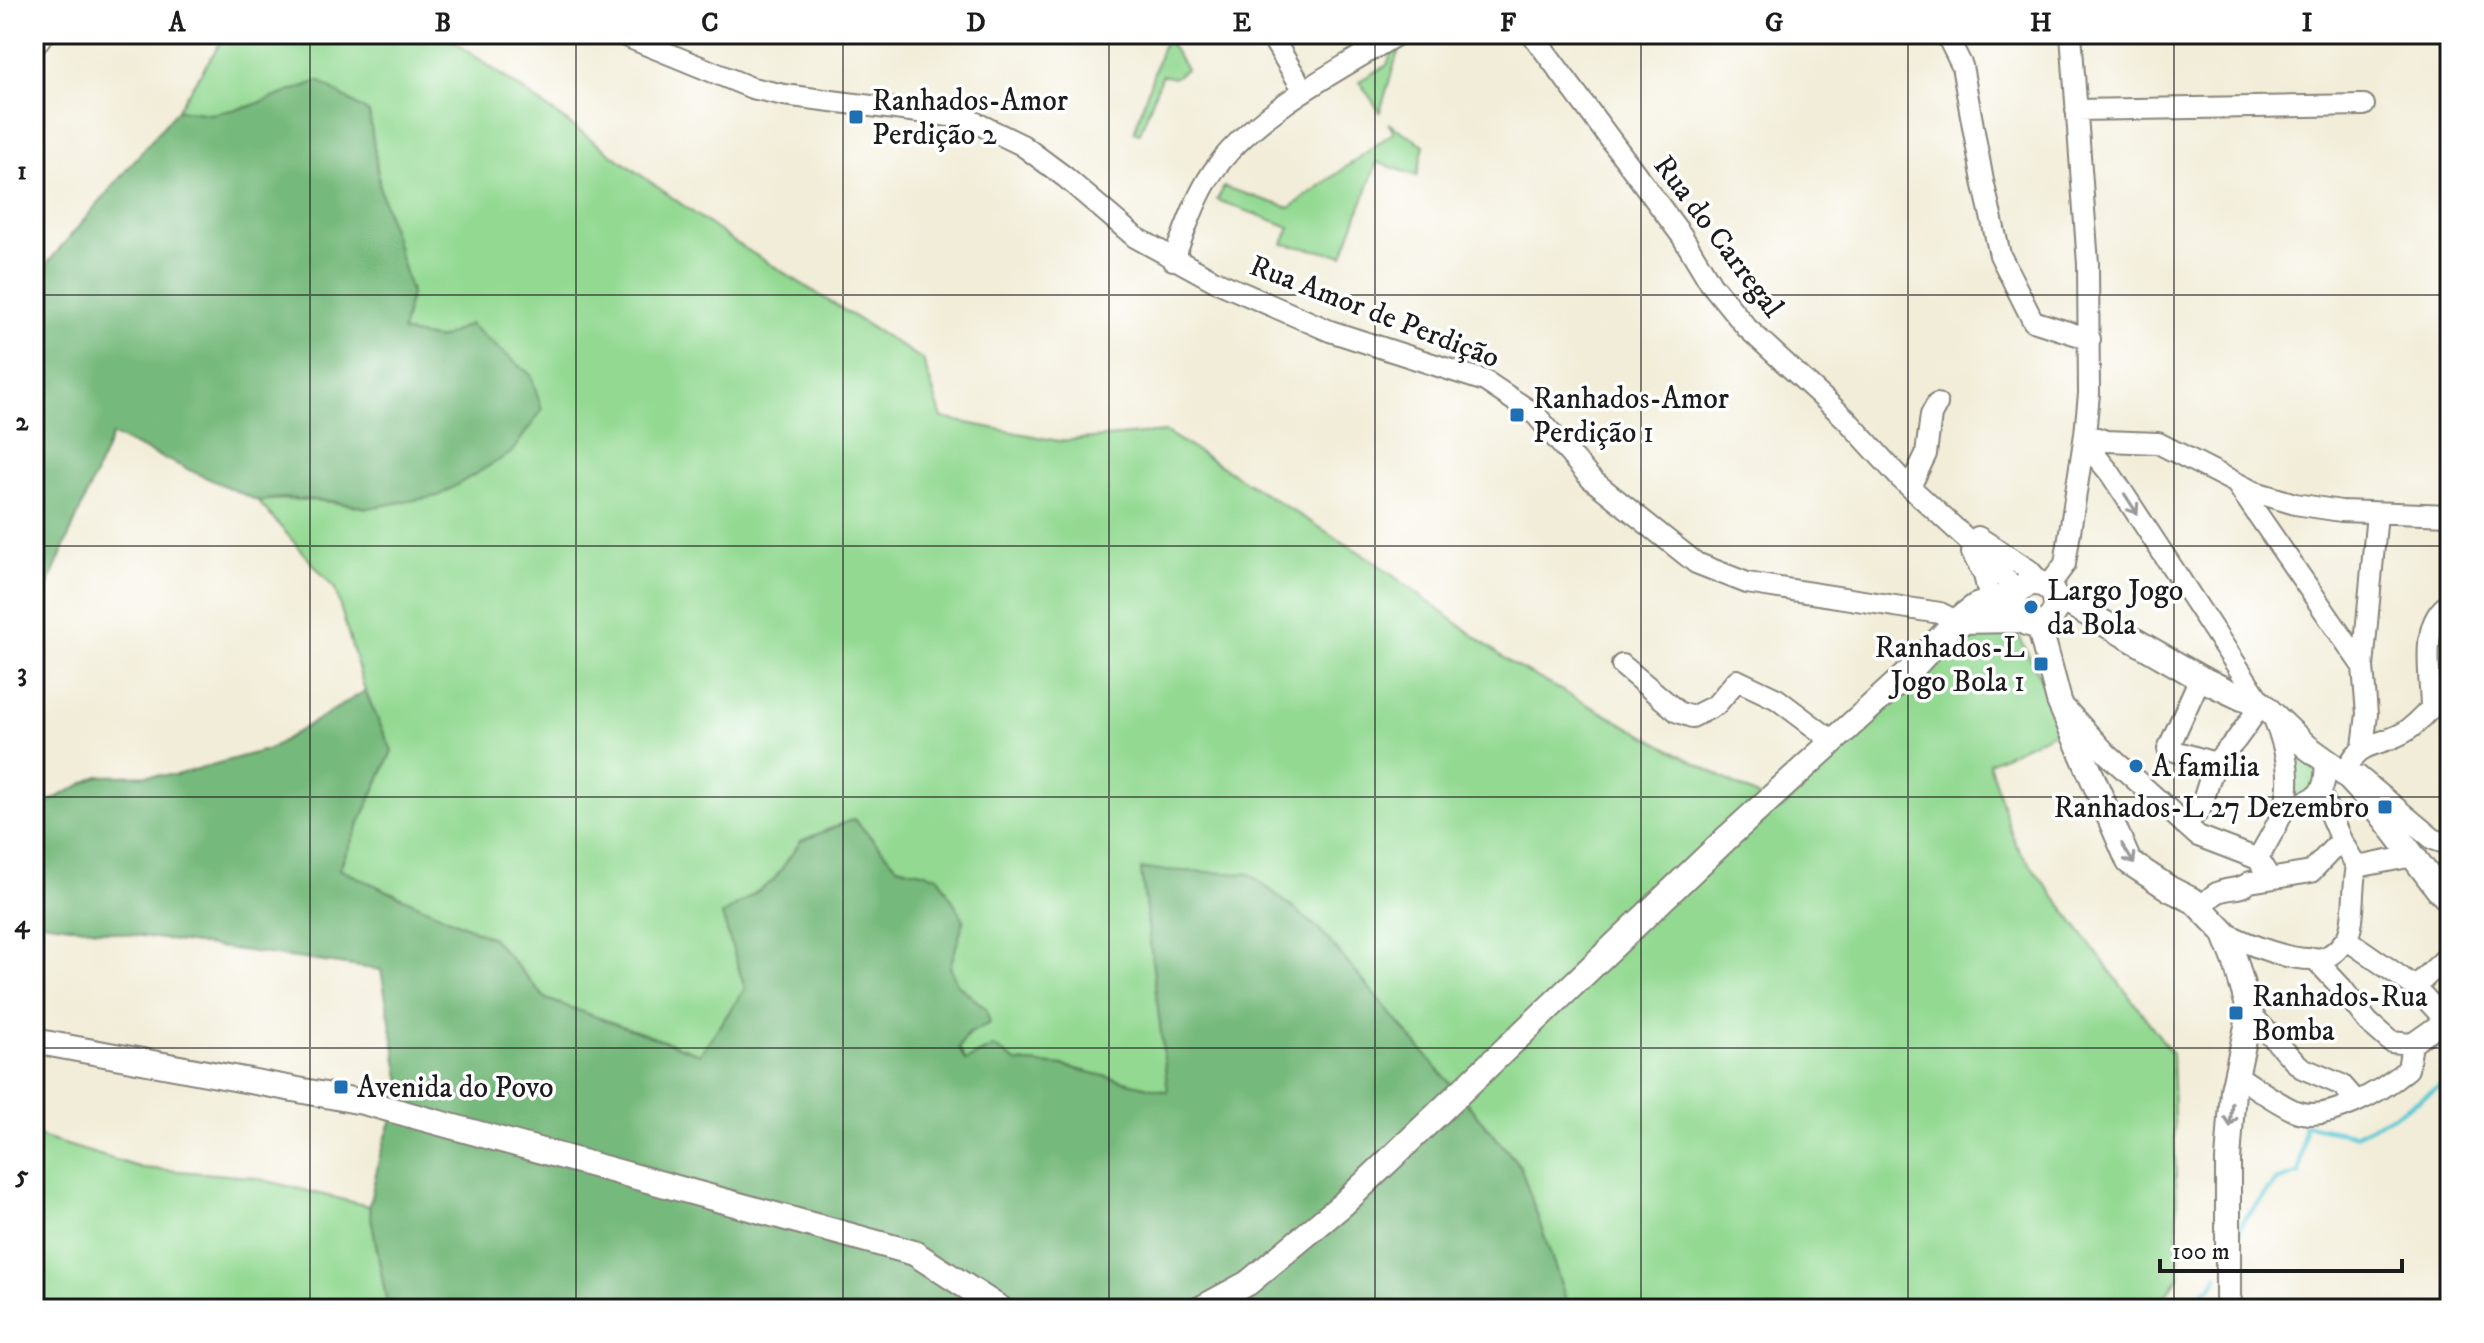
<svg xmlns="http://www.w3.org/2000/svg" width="2484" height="1343" viewBox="0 0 2484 1343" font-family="'IM FELL DW Pica',serif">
<rect width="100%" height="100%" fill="#fff"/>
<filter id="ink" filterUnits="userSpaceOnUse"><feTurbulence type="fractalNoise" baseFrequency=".0125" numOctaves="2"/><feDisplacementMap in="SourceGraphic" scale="16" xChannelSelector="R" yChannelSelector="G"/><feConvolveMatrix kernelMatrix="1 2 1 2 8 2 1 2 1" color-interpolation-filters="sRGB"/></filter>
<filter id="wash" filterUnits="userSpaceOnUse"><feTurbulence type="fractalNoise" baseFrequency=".006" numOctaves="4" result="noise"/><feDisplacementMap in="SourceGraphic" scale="32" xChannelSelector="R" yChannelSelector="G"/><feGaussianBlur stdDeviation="1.8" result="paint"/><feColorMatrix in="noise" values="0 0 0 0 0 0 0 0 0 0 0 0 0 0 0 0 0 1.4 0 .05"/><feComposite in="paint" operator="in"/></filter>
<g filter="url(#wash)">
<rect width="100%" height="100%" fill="#f2edd8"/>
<path fill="#93d992" stroke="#587a57" stroke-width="2" d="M226 34H444L730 239 923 360 942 418 1058 441 1166 432 1372 560 1512 664 1781 809 1951 648 1989 632H2017L2050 697 2063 728 1989 763 2015 844 2172 1053 2179 1277 2154 1309H1566V1299L1520 1166 1319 929 1250 874 1141 870 1169 1092 1064 1066 1016 1062 994 1047 965 1061 959 1048 986 1009 957 984 950 967 964 920 938 876 897 866 854 819 801 841 773 881 723 915 745 989 700 1054 546 999 492 938 339 869 392 751 365 691 335 589 258 501C296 497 331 501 368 508L439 339 401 332 411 293 380 189 369 113 319 81 248 107 211 114 177 110Z
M1141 34H1164L1186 69 1174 78 1162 75 1140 133 1134 132 1164 42Z
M1401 42 1380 112 1359 81 1387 65 1394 45Z
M1388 123 1424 145 1417 176 1377 162 1343 255 1283 244 1290 227 1217 200 1224 187 1290 208 1394 132Z
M2294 746 2302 748 2323 781 2295 800Z
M34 1135 142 1168 251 1177 369 1206 388 1309H34Z"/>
<path fill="#76b97c" stroke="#496a4c" stroke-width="2" d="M319 81 369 113 380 189 411 293 402 332 439 339 469 324 531 375 542 410 511 453 438 496 368 508 330 501 282 498 258 501 112 435 34 618V279L177 110 211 114 248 107Z
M365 691 392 751 339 869 492 938 546 999 700 1054 745 989 722 915 773 881 801 841 854 819 897 866 938 876 964 920 950 967 957 984 986 1009 990 1023 966 1035 959 1048 965 1061 994 1047 1016 1062 1064 1066 1168 1092 1141 869 1250 874 1319 929 1520 1166 1566 1299V1309H388L369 1206 380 1155 402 1089 381 970 34 921V856L42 805 98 776 176 775 269 749Z"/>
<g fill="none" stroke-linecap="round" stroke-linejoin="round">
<path stroke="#5dc8d5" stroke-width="5" d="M2237 1235 2244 1220 2276 1181 2299 1173 2305 1125 2355 1135 2398 1113 2450 1080
M2180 1309 2212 1286 2217 1276"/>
</g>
</g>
<g filter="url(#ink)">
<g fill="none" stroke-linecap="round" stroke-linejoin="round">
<defs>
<path id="minor" d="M620 34 752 88 784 95 966 118 1022 145 1065 177 1135 237 1215 281 1330 331 1485 381 1536 415 1591 479 1696 563 1747 583 1940 613 1956 621
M1270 34 1304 91
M1532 34 1682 236 1711 284 1747 328 1846 419 1900 478 1982 553 2017 592
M1946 34 1962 66 1983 181 2000 255 2033 321 2090 339
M34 47 43 34
M2076 110 2364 105
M1173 260C1186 229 1197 191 1218 165 1260 110 1339 70 1398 34
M2085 434 2106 441 2158 443 2252 491 2295 504 2341 511 2450 515
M2084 442 2110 473 2262 704 2236 740 2215 763 2200 810 2184 824
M2236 483 2363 667 2367 714 2363 747
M1910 487 1926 454 1931 415 1937 404
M1978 537 2029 570 2042 584
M1972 553 1984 575 1990 600
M2048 587 2065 564 2085 434 2089 394 2088 264 2071 34
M2450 603C2418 622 2431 677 2431 708 2423 717 2414 727 2403 733 2376 748 2355 740 2346 775L2358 776 2433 839 2450 845
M1622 665 1678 712 1692 717 1716 705 1737 680 1777 699 1834 742
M2363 667 2377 513
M2200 678 2168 749 2215 763
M2067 710 2107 754 2198 836 2258 859 2269 877
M2320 792 2341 840 2357 867C2352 887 2356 926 2346 939L2415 987 2450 1025
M2284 807C2317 801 2328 794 2325 760
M2258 859C2266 843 2278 826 2284 808 2294 778 2285 745 2273 716
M2357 867 2413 856
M2201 908C2206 903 2211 896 2217 893 2228 887 2240 891 2250 882L2311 872 2341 840
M2224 932C2247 944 2295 964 2322 958 2333 956 2340 947 2346 939
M2314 958 2342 988 2368 1022 2391 1042 2412 1044 2446 1020
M2415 987 2450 954
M2250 1013 2294 1061 2302 1068 2342 1085 2356 1101
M2236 1075C2255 1087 2275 1102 2295 1111 2328 1124 2383 1090 2408 1069L2412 1044"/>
<path id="tertiary" d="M2014 604a21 21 0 1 1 42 0a21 21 0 1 1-42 0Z
M2056 602 2069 603 2200 678 2242 698 2262 704 2307 747 2346 775 2379 811 2438 889 2450 901
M1956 621 2020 620
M2039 625 2059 701 2129 862 2170 889 2194 901 2224 932 2235 960 2250 1013 2233 1090 2228 1160V1297L2231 1309
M34 1041 363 1102 914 1253 1001 1309
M1200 1309 1248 1283 1342 1205 1729 836 1910 671 1956 621 1976 606 2017 592"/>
</defs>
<use href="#minor" stroke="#87847a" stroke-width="24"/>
<use href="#tertiary" stroke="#87847a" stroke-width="28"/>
<use href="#minor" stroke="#fff" stroke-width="20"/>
<use href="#tertiary" stroke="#fff" stroke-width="24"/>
</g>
<defs><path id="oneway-shaft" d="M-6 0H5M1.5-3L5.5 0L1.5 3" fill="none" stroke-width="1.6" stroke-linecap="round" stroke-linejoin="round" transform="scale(2)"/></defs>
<g stroke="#999">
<use href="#oneway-shaft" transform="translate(2131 504) rotate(57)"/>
<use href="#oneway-shaft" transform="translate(2128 854) rotate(59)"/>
<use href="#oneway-shaft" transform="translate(2231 1115) rotate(94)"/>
</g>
</g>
<path fill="none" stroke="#1c1c1c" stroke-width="2" stroke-opacity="0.55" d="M310 34V1309M576 34V1309M843 34V1309M1109 34V1309M1375 34V1309M1641 34V1309M1908 34V1309M2174 34V1309M34 295H2450M34 546H2450M34 797H2450M34 1048H2450"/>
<g fill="#1f6fb2" stroke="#fff" stroke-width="3">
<rect x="848" y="109" width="16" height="16" rx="4"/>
<rect x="1509" y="407" width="16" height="16" rx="4"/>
<circle cx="2031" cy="607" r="8"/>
<rect x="2033" y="656" width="16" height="16" rx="4"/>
<circle cx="2136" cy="766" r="8"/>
<rect x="2377" y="799" width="16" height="16" rx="4"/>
<rect x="2228" y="1005" width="16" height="16" rx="4"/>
<rect x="333" y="1079" width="16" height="16" rx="4"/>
</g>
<g text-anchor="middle" stroke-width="7" stroke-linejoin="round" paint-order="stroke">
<g font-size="30" fill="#1c1c1c" stroke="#fff" text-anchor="start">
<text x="872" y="110">Ranhados-Amor<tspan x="872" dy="34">Perdição 2</tspan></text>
<text x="1533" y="408">Ranhados-Amor<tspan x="1533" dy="34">Perdição 1</tspan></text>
<text x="2047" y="600">Largo Jogo<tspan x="2047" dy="34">da Bola</tspan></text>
<text x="2025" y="657" text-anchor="end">Ranhados-L<tspan x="2025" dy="34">Jogo Bola 1</tspan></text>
<text x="2152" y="776">A familia</text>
<text x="2369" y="817" text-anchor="end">Ranhados-L 27 Dezembro</text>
<text x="2252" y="1006">Ranhados-Rua<tspan x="2252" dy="34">Bomba</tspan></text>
<text x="357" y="1097">Avenida do Povo</text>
</g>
<g font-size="30" fill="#1c1c1c" stroke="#fff">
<text transform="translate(1719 236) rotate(53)" y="10">Rua do Carregal</text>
<text transform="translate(1375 311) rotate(21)" y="10">Rua Amor de Perdição</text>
</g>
</g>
<rect width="2484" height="1343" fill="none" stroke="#fff" stroke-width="88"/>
<path d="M2160 1259v12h242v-12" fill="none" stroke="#1c1c1c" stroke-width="4"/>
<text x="2172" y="1259" font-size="24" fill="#1c1c1c" stroke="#ffffff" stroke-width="6" paint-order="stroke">100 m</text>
<rect x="44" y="44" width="2396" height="1255" fill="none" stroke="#1c1c1c" stroke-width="3"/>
<g font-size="26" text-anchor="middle" font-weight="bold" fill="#1c1c1c">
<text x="177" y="31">A</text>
<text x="443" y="31">B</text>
<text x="710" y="31">C</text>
<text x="976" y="31">D</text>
<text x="1242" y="31">E</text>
<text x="1508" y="31">F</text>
<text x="1774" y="31">G</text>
<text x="2041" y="31">H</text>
<text x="2307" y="31">I</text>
<text x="22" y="179">1</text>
<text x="22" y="430">2</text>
<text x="22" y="681">3</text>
<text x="22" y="932">4</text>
<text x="22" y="1183">5</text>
</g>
</svg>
